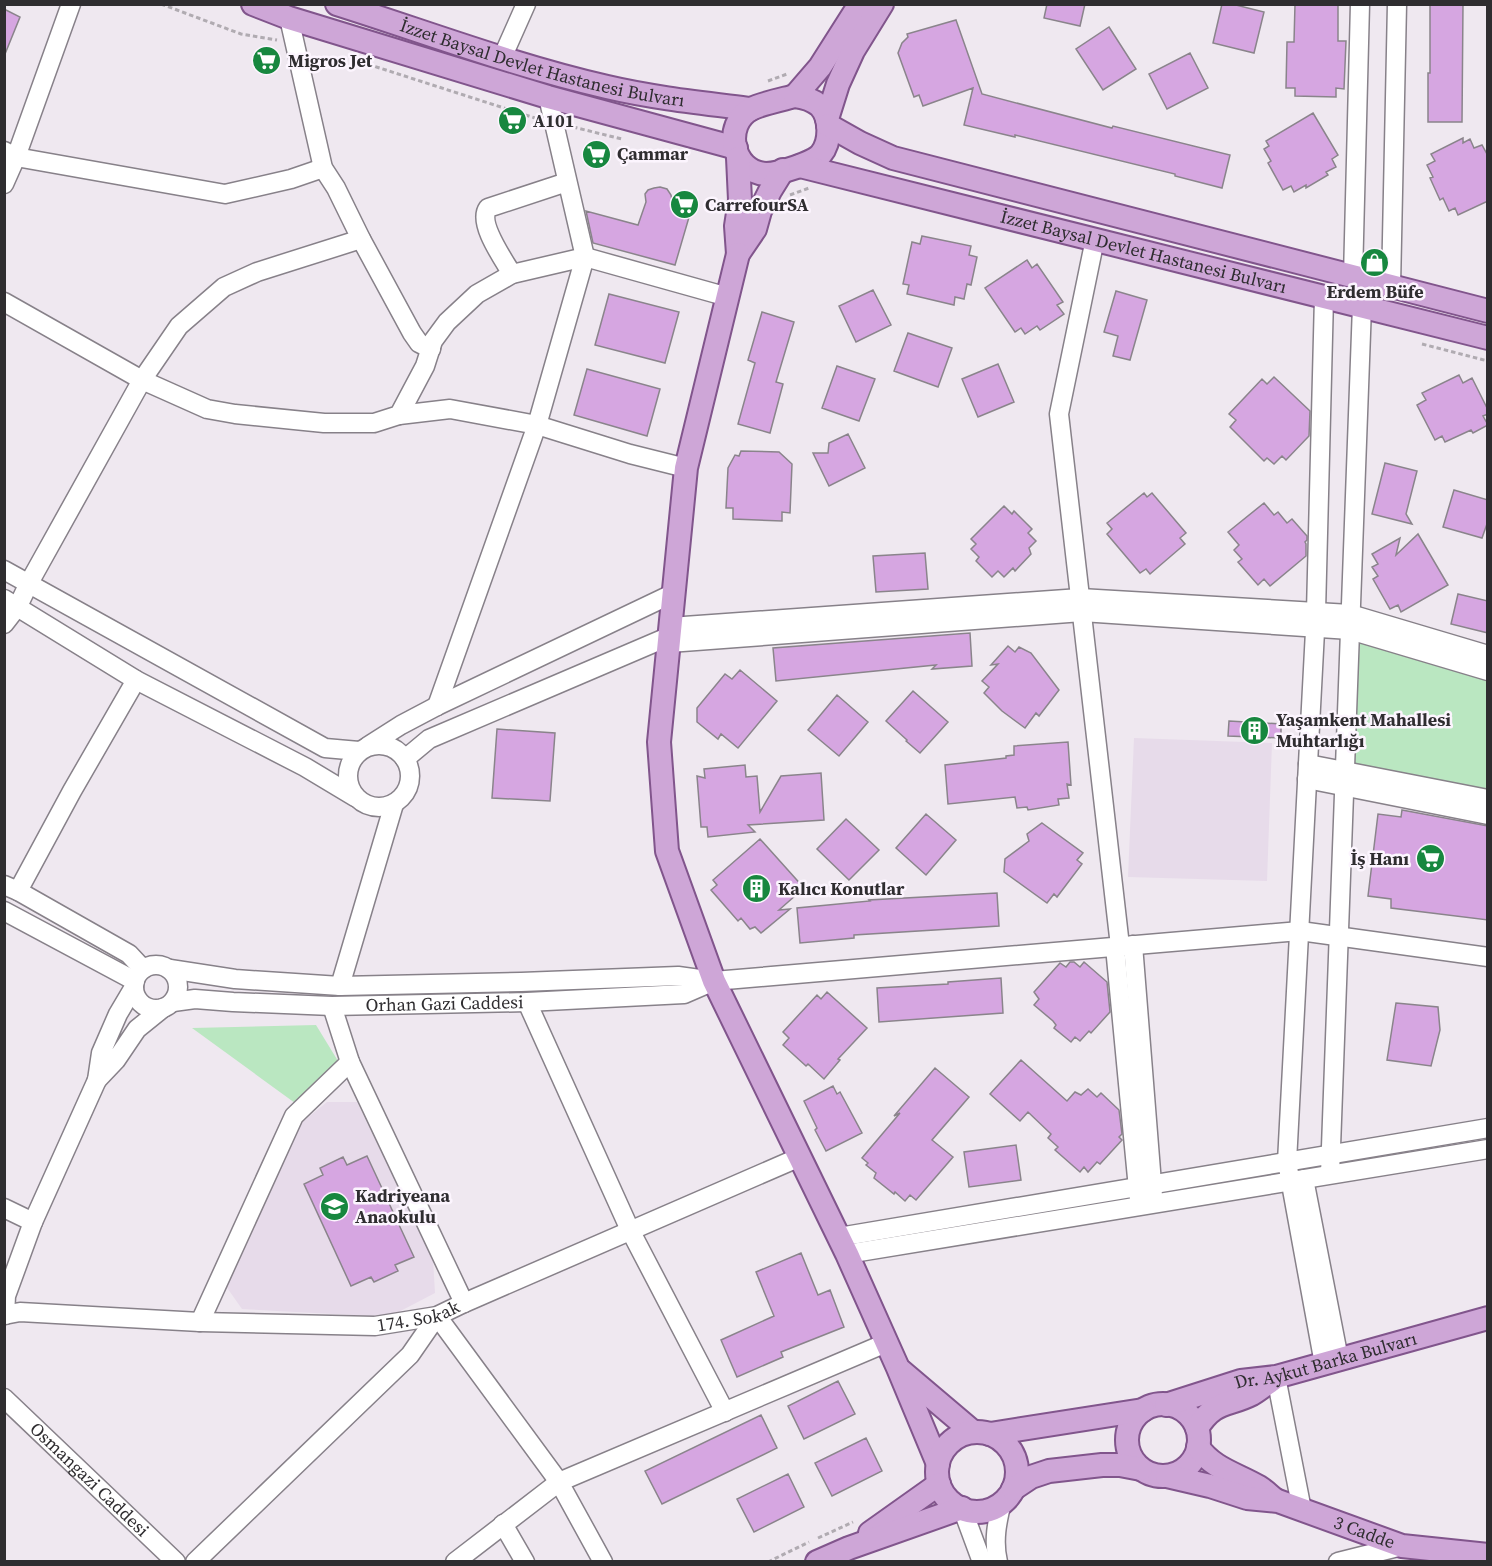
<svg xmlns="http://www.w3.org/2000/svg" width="1492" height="1566" viewBox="0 0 1492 1566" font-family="'Source Serif 4',serif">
<rect width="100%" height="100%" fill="#efe8f0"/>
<path fill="#e7dbea" d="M1134 738 1272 743 1267 881 1128 877Z
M327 1102H357L433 1259 435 1293 389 1317 242 1309 223 1282 301 1123Z"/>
<path fill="#bae7c1" d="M1360 638 1487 676V793L1353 769Z
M316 1025 338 1061 295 1103 192 1028Z"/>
<path fill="#d6a6e1" stroke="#8a848b" stroke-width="1.5" d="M1047 4H1085L1080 26 1044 18Z
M1222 4H1232L1264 12 1254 53 1213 43Z
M1295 4H1338V41H1346L1344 89 1336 88V97L1295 96V88H1286L1287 42H1294Z
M1430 4H1463L1462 122H1428V73H1430Z
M4 9 20 17 5 54H4Z
M956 20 982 94 1112 128 1113 126 1230 155 1222 188 1175 176V174L1015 135V137L964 125 973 88 923 106 919 95 914 97 898 53 902 43 908 37 907 34Z
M1109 27 1136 69 1103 90 1076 49Z
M1190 53 1208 88 1167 109 1149 74Z
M1313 113 1338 155 1332 159 1336 167 1326 172 1328 175 1306 188V185L1294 192 1291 186 1283 190 1268 163 1271 161 1264 149 1269 146 1266 141Z
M1463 138V143L1470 139 1474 148 1482 145 1488 156V201L1458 215 1455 208 1449 211 1443 198 1440 200 1430 178 1433 177 1427 165 1435 161 1431 154Z
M660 187 667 189 671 195 672 200 692 207 675 265 593 243 586 211 638 225 646 202 645 194 648 190 654 188Z
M922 236 971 246 969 255 977 257 971 285 967 284 964 299 955 297 954 305 907 294 909 285 903 284 912 242 920 244Z
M1027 260 1032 268 1037 264 1063 302 1057 305 1064 314 1040 330 1037 326 1025 334 1021 328 1015 332 985 288Z
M873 290 891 325 856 342 839 306Z
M1116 291 1147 300 1130 360 1113 356 1118 336 1104 332Z
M609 294 679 312 665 363 595 345Z
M762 312 794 322 776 382 783 384 770 433 738 424 755 363 748 360Z
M908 333 952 348 938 387 894 371Z
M998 364 1014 402 978 417 962 379Z
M837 366 875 379 859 421 822 408Z
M587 369 660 389 647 436 574 415Z
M1459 375 1463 383 1472 378 1488 410V414L1483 416 1488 425 1473 433 1471 430 1445 442 1442 436 1435 440 1417 405 1426 400 1422 393Z
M1274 377 1310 411 1309 436 1286 460 1282 456 1274 464 1267 458 1264 461 1230 427 1236 420 1229 414 1262 379 1267 384Z
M848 434 865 468 829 486 813 453H828L829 443Z
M741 451 779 452 792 464 790 513 782 512V521L733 519V508H726L728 468 735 455 739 456Z
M1385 463 1417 471 1406 514 1412 524 1372 514Z
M1454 490 1488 500V521L1482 538 1443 527Z
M1144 493 1147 497 1152 493 1186 533 1180 538 1185 544 1150 574 1146 569 1140 573 1107 534 1112 529 1107 523Z
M1264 503 1274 515 1278 512 1287 523 1292 519 1307 536V540L1305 542 1306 544V556L1270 586 1264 579 1258 585 1238 562 1242 559 1234 550 1239 545 1228 532Z
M1004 506 1012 514 1014 511 1032 529 1028 533 1036 541 1029 548 1031 554 1015 571 1013 568 1004 577 998 571 992 577 976 561 979 557 971 549 976 544 971 539Z
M1418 534 1448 585 1401 612 1398 605 1390 609 1373 579 1378 576 1372 567 1378 564 1372 554 1400 538 1396 555Z
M925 553 928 589 876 592 873 556Z
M1458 594 1488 601V633L1451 624Z
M970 633 972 666 932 669 936 665 776 681 773 648Z
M1008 646 1015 652 1019 647 1031 653 1059 690 1039 716 1036 713 1025 728 1002 711 984 693 989 687 982 681 998 664 991 665Z
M740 670 777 701 738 748 721 734 718 739 697 722V708L725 674 732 679Z
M913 691 948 722 920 753 906 741 907 740 886 721Z
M837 695 868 722 839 756 808 730Z
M1229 721 1281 724V738L1228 736Z
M497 729 555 733 550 801 492 798Z
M1068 742 1071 785 1067 784 1069 798 1058 799 1059 805 1028 810 1027 807 1017 808 1015 797 948 804 945 765 1006 758V756L1014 755V746Z
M745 765 746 777 757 776 760 812 781 776 821 773 824 820 748 825 755 832 708 837 707 827H701L697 776 705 778 704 769Z
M1402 810 1488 826V920L1391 908V899L1368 896 1378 814 1401 817Z
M926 814 956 840 926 875 896 848Z
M846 819 879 850 849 880 817 849Z
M1042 823 1083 853 1077 860 1082 864 1057 897 1054 894 1047 903 1004 872 1005 859 1029 841 1027 834Z
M760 839 804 888 779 910 790 909 761 933 755 927 750 929 741 918 738 921 711 890 717 885 713 880Z
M997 893 999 926 854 935V938L800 943 797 908 870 901 869 900Z
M1070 962H1074L1080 967 1084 962 1107 982 1110 1012 1091 1033 1089 1031 1080 1041 1075 1037 1071 1042 1054 1028 1056 1025 1053 1021 1034 1005 1039 999 1034 992 1060 963 1066 967Z
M1001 978 1003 1013 879 1022 877 988 948 984V982Z
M827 992 867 1028 838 1059 840 1060 824 1079 808 1064 806 1066 783 1045 789 1038 783 1032 817 995 821 999Z
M1396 1003 1438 1007 1440 1030 1431 1066 1387 1060Z
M1021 1060 1067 1101 1075 1092 1081 1095 1088 1089 1097 1097 1101 1093 1119 1110 1122 1134 1119 1137 1122 1140 1100 1164 1097 1162 1088 1172 1084 1167 1080 1172 1055 1150 1058 1147 1048 1138 1051 1134 1028 1112 1020 1121 990 1094Z
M935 1068 969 1097 932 1140 953 1157 916 1200 910 1195 905 1201 895 1192 894 1194 874 1178 876 1173 866 1165 868 1163 862 1158 900 1113 894 1116Z
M833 1086 837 1094 840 1092 862 1133 826 1151 815 1130 817 1128 804 1101Z
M1016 1145 1021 1180 969 1187 964 1152Z
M367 1156 414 1257 395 1265 398 1271 374 1282 371 1277 351 1286 304 1184 323 1175 320 1168 343 1157 347 1165Z
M801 1253 818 1295 830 1290 844 1327 781 1352 783 1357 737 1377 721 1340 774 1316 756 1272Z
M838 1381 855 1414 804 1439 788 1406Z
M761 1415 777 1448 662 1504 645 1471Z
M866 1438 882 1471 832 1496 815 1463Z
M788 1474 804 1507 754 1532 737 1499Z"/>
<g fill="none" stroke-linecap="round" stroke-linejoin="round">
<defs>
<g id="minor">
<path d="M289 18 323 168 336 188 361 239 412 333 419 343 431 349"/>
<path d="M502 58 526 4"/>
<path d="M4 151 16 157 225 194 291 179 323 168"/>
<path d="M4 184 16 157 71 4"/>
<path d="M1095 239 1059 414 1120 946"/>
<path d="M512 274C504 260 477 223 488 208L567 182"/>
<path d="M1353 277 1360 4"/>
<path d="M1391 286 1397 4"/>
<path d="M1324 297 1316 612 1287 1162 1324 1364"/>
<path d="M4 302 142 380 179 326 224 287 257 272 361 239"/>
<path d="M399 415 450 409 537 425 630 454 686 468"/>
<path d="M4 570 325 748 359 751"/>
<path d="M4 599 136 680 305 767 355 797"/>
<path d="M4 624 18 606 29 583 142 380 207 409 235 414 324 423H374L399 415 425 366 433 341 447 322 477 294 512 274 585 257 728 297"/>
<path d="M670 627 1080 598 1350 614 1488 655"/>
<path d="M669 643 1082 612 1350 630 1488 671"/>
<path d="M437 706 537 425 585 257 548 97"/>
<circle cx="379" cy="776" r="31"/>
<path d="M368 746 401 725 437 706 674 593"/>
<path d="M405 759 429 739 670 636"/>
<path d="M1308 764 1488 799"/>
<path d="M1307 779 1488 815"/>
<path d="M4 885 18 891 129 954 143 969"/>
<path d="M18 891 72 791 136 680"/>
<path d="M4 911 135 981"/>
<path d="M1133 945 1153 1196"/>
<path d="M1115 947 1139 1199"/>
<circle cx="156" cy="987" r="22"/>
<path d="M170 969 235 979 340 986 521 982 678 976 714 981 1300 931 1488 957"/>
<path d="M340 986 394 804"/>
<path d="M134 987 118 1014 101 1053 97 1080 116 1060 137 1029 163 1008"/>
<path id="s1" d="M173 1002 195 999 233 1002 332 1006 527 1002 684 994 714 981"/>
<path d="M527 1002 630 1230 725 1412"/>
<path d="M332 1006 350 1062 464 1303"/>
<path d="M1330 1174 1362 306"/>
<path d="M1304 1179 1339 1359"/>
<path d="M4 1208 33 1222"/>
<path d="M839 1237 1488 1128"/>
<path d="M847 1254 1488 1149"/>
<path id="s2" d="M4 1315 20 1312 200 1322 375 1326 437 1316 464 1303 800 1157"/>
<path d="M5 1315 6 1296 33 1222 97 1080"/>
<path d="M200 1322 294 1116 350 1062"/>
<path d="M1276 1377 1302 1510"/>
<path id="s3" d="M4 1398 176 1562"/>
<path d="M962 1508 982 1562"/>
<path d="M503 1524 525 1562"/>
<path d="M195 1562 410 1355 437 1316 559 1482 603 1562"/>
<path d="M455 1562 559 1482 886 1343"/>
<path d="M998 1562C993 1541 997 1522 1002 1502"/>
<path d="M1338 1562 1402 1546"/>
</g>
<g id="major">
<path d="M253 4 289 18 548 97 736 148"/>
<path id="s4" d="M337 4C426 32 515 66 607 87 654 98 703 103 751 109"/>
<path d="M795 96C804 97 813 100 820 106 831 118 831 142 821 154 814 163 778 174 766 174 731 172 723 124 751 109 760 104 784 99 795 96Z"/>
<path d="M795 96 820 67 860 4"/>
<path d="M827 119 838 84 853 51 882 4"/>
<path d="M828 125 860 143 893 158 1488 311"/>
<path d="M738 158 740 200 736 226 738 254 755 229 760 211 770 191 783 170"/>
<path id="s5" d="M800 166 1488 338"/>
<path d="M738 254 686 468 659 742 667 851 714 981 847 1254 898 1368 938 1464"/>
<path d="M901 1371 973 1432"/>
<circle cx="1163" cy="1440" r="36"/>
<path id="s6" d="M1166 1405 1241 1381 1276 1377 1488 1318"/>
<path d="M1197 1428C1215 1400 1226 1407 1252 1394 1259 1390 1266 1384 1272 1380"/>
<circle cx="977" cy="1472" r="40"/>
<path d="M990 1434 1143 1410"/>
<path d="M1198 1447C1213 1469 1237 1474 1259 1487 1264 1490 1269 1495 1274 1499"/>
<path id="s7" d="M1167 1476 1210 1486 1247 1498 1278 1501 1402 1546 1488 1555"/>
<path d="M1013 1489 1031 1477 1049 1471 1102 1465H1120L1141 1469"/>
<path d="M870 1533 939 1484"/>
<path d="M817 1562 849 1548 962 1508"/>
</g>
</defs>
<use href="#minor" stroke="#878189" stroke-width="21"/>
<use href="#major" stroke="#81558c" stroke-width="26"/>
<path stroke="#b0abb1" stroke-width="3" stroke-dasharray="4.5 3" stroke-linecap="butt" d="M161 4 241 34 277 40
M361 62 535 118
M768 81 787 74
M573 127 622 139
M790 195 809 188
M1422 344 1488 361
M818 1538 853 1522
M768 1562 809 1542"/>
<use href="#minor" stroke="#fff" stroke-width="18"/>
<use href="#major" stroke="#cea6d7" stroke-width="22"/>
</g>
<defs>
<symbol id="supermarket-disc" viewBox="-11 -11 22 22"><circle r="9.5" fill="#17873f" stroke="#fcf5fe"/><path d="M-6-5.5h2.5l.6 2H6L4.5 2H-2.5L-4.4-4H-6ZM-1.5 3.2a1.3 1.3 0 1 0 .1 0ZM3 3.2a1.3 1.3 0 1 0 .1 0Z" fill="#fff"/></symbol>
<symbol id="shop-disc" viewBox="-11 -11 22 22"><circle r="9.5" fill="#17873f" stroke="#fcf5fe"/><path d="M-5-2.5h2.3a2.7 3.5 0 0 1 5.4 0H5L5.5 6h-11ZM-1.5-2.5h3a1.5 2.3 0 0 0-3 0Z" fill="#fff"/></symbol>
<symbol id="building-disc" viewBox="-11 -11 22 22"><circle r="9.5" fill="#17873f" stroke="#fcf5fe"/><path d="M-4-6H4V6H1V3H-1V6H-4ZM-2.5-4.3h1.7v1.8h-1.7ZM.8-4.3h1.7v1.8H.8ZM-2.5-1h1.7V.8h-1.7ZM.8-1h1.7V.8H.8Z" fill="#fff"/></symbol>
<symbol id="school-disc" viewBox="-11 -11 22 22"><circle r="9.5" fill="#17873f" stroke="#fcf5fe"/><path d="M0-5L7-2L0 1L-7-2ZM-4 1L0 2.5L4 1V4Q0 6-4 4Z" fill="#fff"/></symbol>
</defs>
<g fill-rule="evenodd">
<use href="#supermarket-disc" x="250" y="44" width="33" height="33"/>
<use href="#supermarket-disc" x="496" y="104" width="33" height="33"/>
<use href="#supermarket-disc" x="580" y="138" width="33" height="33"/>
<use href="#supermarket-disc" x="668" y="188" width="33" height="33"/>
<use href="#shop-disc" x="1358" y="246" width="33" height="33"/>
<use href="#building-disc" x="1238" y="714" width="33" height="33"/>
<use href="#supermarket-disc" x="1414" y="842" width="33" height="33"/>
<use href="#building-disc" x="740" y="872" width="33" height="33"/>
<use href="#school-disc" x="318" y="1190" width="33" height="33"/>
</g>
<g text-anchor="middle" stroke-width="5" stroke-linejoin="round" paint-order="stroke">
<g font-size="18" font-weight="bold" fill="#2f2d30" stroke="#fcf5fe" text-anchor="start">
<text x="288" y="67">Migros Jet</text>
<text x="533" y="127">A101</text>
<text x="617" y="160">Çammar</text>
<text x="705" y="211">CarrefourSA</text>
<text x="1375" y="298" text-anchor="middle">Erdem Büfe</text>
<text x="1276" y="726">Yaşamkent Mahallesi<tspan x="1276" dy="21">Muhtarlığı</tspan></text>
<text x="1409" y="865" text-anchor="end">İş Hanı</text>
<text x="778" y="895">Kalıcı Konutlar</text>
<text x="355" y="1202">Kadriyeana<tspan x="355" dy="21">Anaokulu</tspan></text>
</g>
<g font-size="18" fill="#2f2d30" stroke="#fcf5fe">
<text dy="6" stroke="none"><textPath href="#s4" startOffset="214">İzzet Baysal Devlet Hastanesi Bulvarı</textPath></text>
<text dy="6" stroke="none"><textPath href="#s5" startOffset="354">İzzet Baysal Devlet Hastanesi Bulvarı</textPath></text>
<text dy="6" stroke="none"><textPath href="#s1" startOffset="272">Orhan Gazi Caddesi</textPath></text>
<text dy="6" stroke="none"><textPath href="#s2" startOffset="416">174. Sokak</textPath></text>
<text dy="6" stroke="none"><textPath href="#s6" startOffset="166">Dr. Aykut Barka Bulvarı</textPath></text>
<text dy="6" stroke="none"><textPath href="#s3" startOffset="118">Osmangazi Caddesi</textPath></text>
<text dy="6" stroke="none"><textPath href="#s7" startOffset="206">3 Cadde</textPath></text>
</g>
</g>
<rect width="1492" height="1566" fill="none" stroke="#2f2d30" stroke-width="12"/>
</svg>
